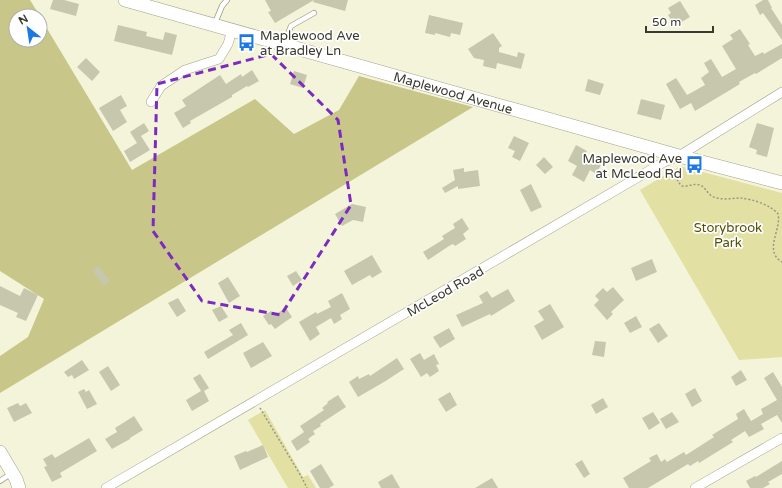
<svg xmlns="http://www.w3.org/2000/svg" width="782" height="488" viewBox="0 0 782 488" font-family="'Varela Round',sans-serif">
<rect width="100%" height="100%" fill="#f4f4da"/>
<path fill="#e2e0a3" d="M680 166 782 193V357L739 360 640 190Z
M265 410 303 477 308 475 316 488H288L248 420Z"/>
<path fill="#c8c689" d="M0 0H30L40 16H16V40H40V17L132 170 255 99 294 134 339 110 359 76 473 107 0 393V356L28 337 44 299 0 271Z"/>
<path fill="#c7c7ae" d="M53 0H64L79 4 76 16 50 9Z
M265 0H348L345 11 313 2 314 0 275 23 268 12 271 11Z
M763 0H768L772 8H771L782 25V40L763 13 760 15 755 5Z
M680 1 690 17 675 26 668 15 671 13 668 8Z
M429 15 463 23 460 35 451 33 450 37 435 33V35L425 33Z
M118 25 147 32 146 36 163 40 165 32 177 35 172 55 114 41Z
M740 29 750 44 748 45 755 56 763 52 764 54 782 44V58L756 74 755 73 739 82 740 84 695 111 691 103 680 109 666 84 676 78 687 95 705 85 701 78 709 72 704 63 711 59 722 77 736 69 722 46 733 39 730 35Z
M493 33 502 46 499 48V52L517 57 518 52 525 54 521 69 497 63 496 69 483 66 484 60 474 58 468 49Z
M86 58 100 72 92 81 77 67Z
M252 70 259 81 248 87 247 86 232 95V97L190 121 191 123 183 128 174 113 186 106 182 100 220 75 226 84 241 74 242 77Z
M294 71 307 75 303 88 290 84Z
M588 79 604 84 600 95 585 91Z
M121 95 127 106 120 110 127 122 113 131 99 108Z
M641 99 665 105 661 120 637 114Z
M144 123 149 131 141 136 150 150 130 162 124 151 137 143 130 132Z
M757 123 774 128 767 157 756 154 757 150 749 147Z
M514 136 529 143 520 161 512 157 515 151 508 148Z
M576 145 587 151 585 156 601 165 596 174 590 170 584 182 572 175 577 166 568 161Z
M544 157 553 167 545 174 536 165Z
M464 168V172L478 170 480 186 458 189V186L445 193 442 188 455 180 453 170Z
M531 184 542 207 531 212 520 190Z
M352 204 366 207 363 222 353 220 342 226 335 214Z
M462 218 469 229 463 234 466 239 455 246 453 244 449 246 428 260 423 252 444 239 442 236 455 228 453 224Z
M372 255 382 272 372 278 370 275 352 285 344 271Z
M652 259 657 272 636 281 631 268Z
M99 266 110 281 104 286 92 270Z
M296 271 302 280 293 286 287 276Z
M228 277 240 296 229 303 218 283Z
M0 286 20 296 24 288 38 295 26 321 16 317 18 313 0 305Z
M613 287 624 300 611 312 613 314 607 320 594 305 599 300 595 296 603 288 607 292Z
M508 289 515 301 491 316 490 314 462 327 456 315 483 303 479 296 487 291 492 298Z
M342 293 350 309 340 315 342 319 334 324 331 318 316 327 320 334 310 341 299 322 316 312 317 314 331 307 328 301Z
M178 298 186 311 177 317 168 303Z
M550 304 564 327 542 340 534 326 544 320 538 311Z
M221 306 228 317 219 322 212 310Z
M286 308 292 317 275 329 271 324 269 325 263 316 271 311 274 315Z
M636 316 642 327 630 333 624 323Z
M241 323 248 335 208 359 204 352 233 335 229 330Z
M659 323 668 336 658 343 649 329Z
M449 328 455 339 440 348 433 337Z
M595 341 606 342 604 357 592 355Z
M263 342 272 356 251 368 243 353Z
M420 353 424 360 434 354 439 364 436 365 439 371 430 377 427 373 421 377 410 359Z
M397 358 404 369 384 382 358 397 349 382 358 376 359 379 369 374 370 376Z
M82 360 89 370 74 379 72 375 68 377 64 372Z
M108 366 120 385 111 391 99 372Z
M741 370 747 380 736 386 731 377Z
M773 372 782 387V423L777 415 761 424 764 429 749 437 745 431 731 440 733 442 699 463 698 461 690 466 688 464 648 488H629L623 478 651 461 649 458 657 454 661 462 665 459 667 462 684 452 686 455 714 437 712 435 738 419 736 414 744 409 751 421 763 414 761 409 777 400 764 378Z
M200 374 209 388 204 391 209 401 192 411 186 400 201 391 193 378Z
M695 388 702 401 692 407 685 394Z
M84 389 86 392 89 390 97 404 87 409 78 392Z
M450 392 457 405 446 412 438 399Z
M338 395 346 407 320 424 321 426 313 431 315 434 308 439 310 442 297 451 291 441 304 432 300 426 324 410 322 408 328 403 327 402Z
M603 398 608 407 596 414 591 405Z
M18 403 20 406 26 403 32 413 14 422 7 408Z
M653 412 660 423 649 430 642 418Z
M672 412 679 422 666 429 660 419Z
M134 416 143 430 130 438V439L112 449 105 439 117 432 115 428Z
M89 438 97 451 60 473 62 477 52 482 44 467 47 466 43 459 52 454 55 458Z
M263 445 268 457 240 470 234 456 246 451 247 452Z
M582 460 590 474 584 478 575 464Z
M782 461V474L768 482 770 484 763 488H750L746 481 755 476 756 477Z
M321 464 334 485 329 488H320L310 471Z
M392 474 400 488H381L378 482Z
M492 478 498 488H475Z"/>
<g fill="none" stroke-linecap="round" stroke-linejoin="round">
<defs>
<path id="lane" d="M215 23 222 6 227 0
M284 44 291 26 314 13
M0 481 12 473"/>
<path id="street" d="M151 102 161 86 185 70 219 59 228 44 232 30
M106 488 664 162 679 156 782 92
M695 488 782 438"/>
<g id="secondary">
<path id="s1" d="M125 0 679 156 782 183"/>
<path d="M0 452 16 479 19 488"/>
</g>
</defs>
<use href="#lane" stroke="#a3a28a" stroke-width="6"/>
<use href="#street" stroke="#a3a28a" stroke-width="10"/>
<use href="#secondary" stroke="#a3a28a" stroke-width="14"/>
<path stroke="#989886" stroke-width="1.5" stroke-dasharray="2 2" stroke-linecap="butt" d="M671 169C676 174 676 181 682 186 687 187 694 183 700 185 707 188 707 196 717 198 725 200 733 198 741 198 752 199 771 205 778 214 782 229 763 251 782 262
M260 408 301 476 307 488"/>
<use href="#lane" stroke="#fff" stroke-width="4.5"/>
<use href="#street" stroke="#fff" stroke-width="9"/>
<use href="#secondary" stroke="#fff" stroke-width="13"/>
</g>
<path fill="none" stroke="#7b2cbf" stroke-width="3" stroke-dasharray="8 5" stroke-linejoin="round" d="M271 54 338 120 351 205 281 315 202 301 153 231 157 84Z"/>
<defs>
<symbol id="bus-bare" viewBox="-9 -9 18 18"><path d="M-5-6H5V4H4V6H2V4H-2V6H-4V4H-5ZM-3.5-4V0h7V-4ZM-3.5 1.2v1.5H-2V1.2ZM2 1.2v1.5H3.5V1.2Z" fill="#1e78e2" stroke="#fff" stroke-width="2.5" paint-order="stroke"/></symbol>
</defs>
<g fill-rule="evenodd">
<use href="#bus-bare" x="234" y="30" width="25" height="25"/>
<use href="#bus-bare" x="682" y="152" width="25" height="25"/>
</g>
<g text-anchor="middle" stroke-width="3.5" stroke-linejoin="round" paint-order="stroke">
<g font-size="13" fill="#39392f" stroke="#fff" text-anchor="start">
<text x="260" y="40">Maplewood Ave<tspan x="260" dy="15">at Bradley Ln</tspan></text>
<text x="682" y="163" text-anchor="end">Maplewood Ave<tspan x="682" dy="15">at McLeod Rd</tspan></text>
</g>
<g font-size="13" fill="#39392f" stroke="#fff">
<text dy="5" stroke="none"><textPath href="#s1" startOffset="341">Maplewood Avenue</textPath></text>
<text transform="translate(445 291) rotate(-30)" y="5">McLeod Road</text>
</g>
<g font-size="13" fill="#534f03" stroke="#fff">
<text x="728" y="232">Storybrook<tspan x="728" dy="15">Park</tspan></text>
</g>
</g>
<g transform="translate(28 28) rotate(330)"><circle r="19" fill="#ffffff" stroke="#b0b0ac"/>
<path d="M0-3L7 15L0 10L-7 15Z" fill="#1e78e2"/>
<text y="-6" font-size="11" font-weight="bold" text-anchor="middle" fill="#39392f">N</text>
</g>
<path d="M646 26v6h67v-6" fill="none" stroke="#39392f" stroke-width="2"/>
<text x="652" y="26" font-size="12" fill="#39392f" stroke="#ffffff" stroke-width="3" paint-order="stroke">50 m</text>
</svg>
